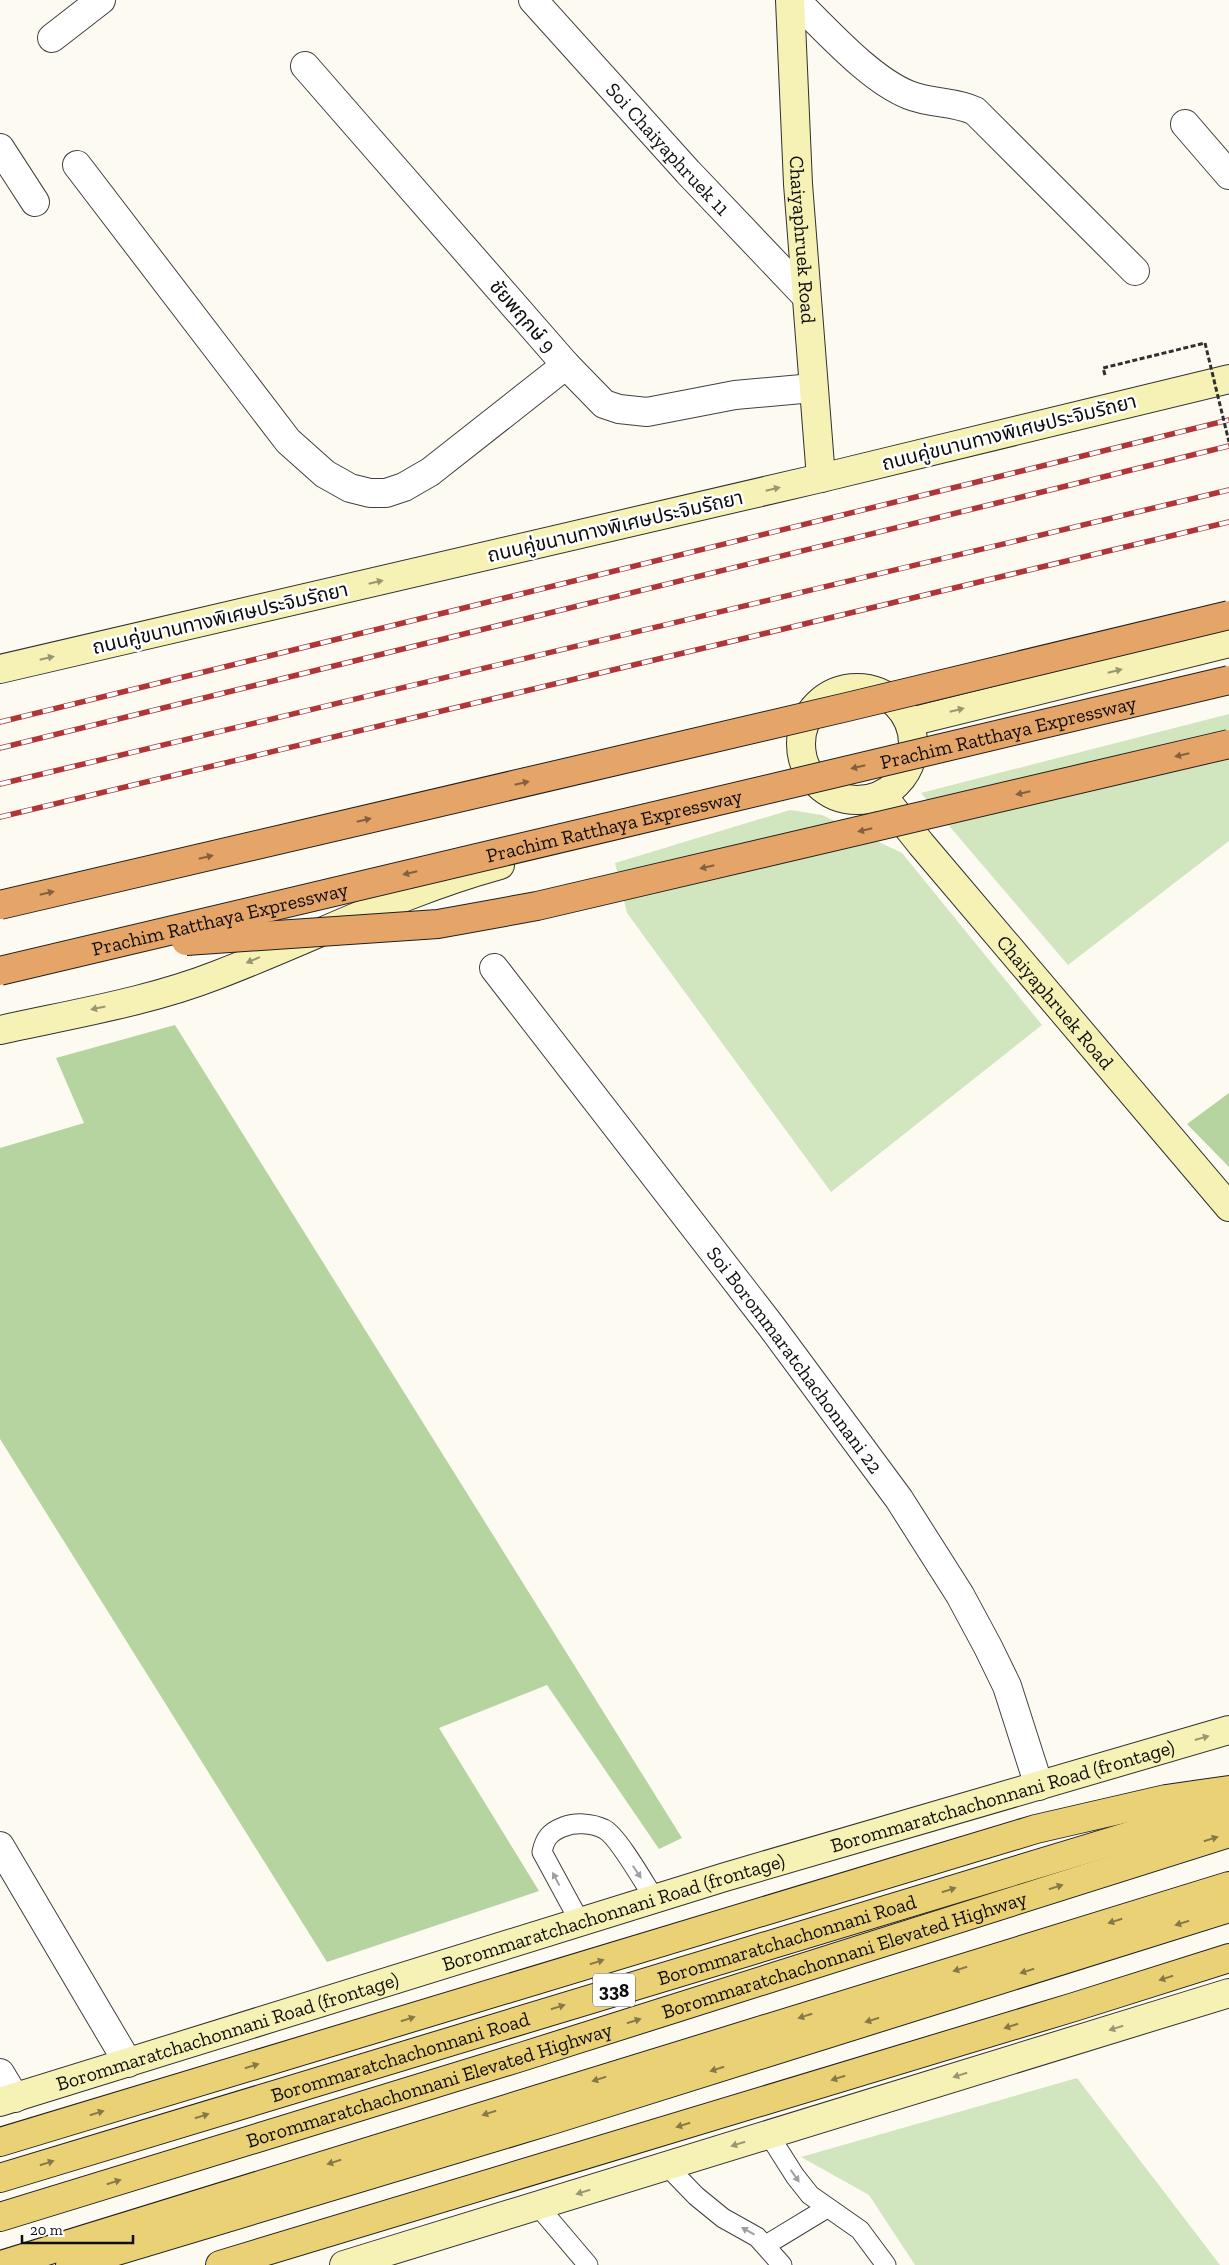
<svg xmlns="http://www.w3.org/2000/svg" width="1229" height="2265" viewBox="0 0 1229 2265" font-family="'Zilla Slab','Noto Sans Thai',serif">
<rect width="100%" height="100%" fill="#fdfbf1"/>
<path fill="#d1e5be" d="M1229 714V841L1068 965 921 793Z
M790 810 822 815 902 853 1042 1025 831 1192 627 913 615 863Z
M1077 2078 1220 2265H915L869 2195 801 2157Z"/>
<path fill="#b5d49f" d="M175 1025 682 1838 659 1849 547 1685 439 1728 539 1891 327 1962 0 1439V1148L84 1123 56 1058Z
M1229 1093V1167L1187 1124Z"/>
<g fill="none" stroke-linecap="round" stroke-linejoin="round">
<defs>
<path id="lane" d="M580 1922 542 1852C545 1838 550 1832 563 1827 575 1822 592 1823 604 1829 617 1835 645 1884 654 1898
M769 2135 795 2176 810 2195 860 2230 886 2265
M667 2166 696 2196 723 2218 757 2237 782 2265
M538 2206 588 2265
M766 2245 827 2208"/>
<g id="street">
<path id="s1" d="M533 0 688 172 806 296"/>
<path d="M795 0C827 30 869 79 909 95 931 104 954 101 975 111L1135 271"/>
<path d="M52 38 101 0"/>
<path d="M305 66 566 365 604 404 619 409 647 412 735 395 813 388"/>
<path d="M1185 124 1229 175"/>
<path d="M0 148 35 202"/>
<path d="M77 165 288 441 325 474 350 488 370 493H386L404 487 430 472 566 365"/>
<path id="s2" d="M494 968 771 1326 899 1499 960 1595 988 1647 1007 1686 1039 1786"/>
<path d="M0 1846 128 2063"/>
<path d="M0 2073 15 2098"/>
</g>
<g id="secondary">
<path id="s3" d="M790 0 798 184 821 478"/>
<path d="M0 669 821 478 1229 379"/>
<circle cx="857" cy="744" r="56"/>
<path d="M910 722 1229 643"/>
<path id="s4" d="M882 795 921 844 1229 1207"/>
<path d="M0 1030C72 1014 148 1002 217 975 312 939 401 892 500 865"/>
<path id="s5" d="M0 2102 725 1877 1229 1730"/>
<path d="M344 2265 1229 1993"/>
</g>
<g id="primary">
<path d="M0 2142 1036 1829 1166 1799 1229 1790"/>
<path id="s6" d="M0 2178 1229 1806"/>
<path id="s7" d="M0 2217 521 2057 1229 1833"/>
<path d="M1 2265 1229 1886"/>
<path d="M70 2265 552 2120 1229 1908"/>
<path d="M220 2265 1074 2007 1229 1958"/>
</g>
</defs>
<use href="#lane" stroke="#414141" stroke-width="21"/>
<use href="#street" stroke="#414141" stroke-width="30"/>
<use href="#secondary" stroke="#303030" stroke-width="30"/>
<use href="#primary" stroke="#1f1f1f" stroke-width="30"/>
<path stroke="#303030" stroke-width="3" stroke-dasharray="5 2.5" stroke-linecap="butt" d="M1105 375 1103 368 1205 343"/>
<use href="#lane" stroke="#fff" stroke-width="19"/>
<use href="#street" stroke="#fff" stroke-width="28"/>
<use href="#secondary" stroke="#f6f1b4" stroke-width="28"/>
<use href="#primary" stroke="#ead175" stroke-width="28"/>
<defs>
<path id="rail" d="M0 722 1229 420
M0 748 1229 446
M0 784 1229 490
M0 817 1229 522"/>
</defs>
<use href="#rail" stroke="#b03538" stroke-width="5.5"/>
<use href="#rail" stroke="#fff" stroke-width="4" stroke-dasharray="11" stroke-linecap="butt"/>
<defs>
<g id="highway-bridge">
<path d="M0 905 847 707 1229 615"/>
<path d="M186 941 438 924 537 906 1229 744"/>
<path id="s8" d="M0 971 1229 680"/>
</g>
</defs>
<use href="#highway-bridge" stroke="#1f1f1f" stroke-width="30" stroke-linecap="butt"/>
<path stroke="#303030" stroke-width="3" stroke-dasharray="5 2.5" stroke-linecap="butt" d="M1205 343 1229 442"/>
<use href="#highway-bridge" stroke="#e5a468" stroke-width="28"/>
</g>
<defs><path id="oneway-solid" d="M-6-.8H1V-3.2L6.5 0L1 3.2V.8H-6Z" transform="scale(1.25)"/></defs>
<g fill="#999672">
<use href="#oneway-solid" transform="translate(773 489) rotate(-13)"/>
<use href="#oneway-solid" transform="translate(376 582) rotate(-13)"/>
<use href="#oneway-solid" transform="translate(47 658) rotate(-13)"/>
<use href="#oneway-solid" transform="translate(1115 671) rotate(-14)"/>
<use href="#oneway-solid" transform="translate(957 710) rotate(-14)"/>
<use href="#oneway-solid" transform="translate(253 960) rotate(157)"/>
<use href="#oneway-solid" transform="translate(98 1008) rotate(168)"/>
<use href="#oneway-solid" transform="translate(1202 1738) rotate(-16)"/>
<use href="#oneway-solid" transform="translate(1116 2028) rotate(163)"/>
<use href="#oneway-solid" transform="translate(960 2075) rotate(163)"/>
<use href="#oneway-solid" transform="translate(738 2144) rotate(163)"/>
<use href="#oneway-solid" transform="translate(583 2192) rotate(163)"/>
</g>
<g fill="#846040">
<use href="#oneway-solid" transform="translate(1182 755) rotate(167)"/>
<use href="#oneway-solid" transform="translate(858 767) rotate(167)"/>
<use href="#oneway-solid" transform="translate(522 783) rotate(-13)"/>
<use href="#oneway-solid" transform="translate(1023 793) rotate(167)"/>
<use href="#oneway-solid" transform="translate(364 820) rotate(-13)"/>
<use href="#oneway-solid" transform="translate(865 830) rotate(167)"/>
<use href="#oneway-solid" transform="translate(206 857) rotate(-13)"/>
<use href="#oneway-solid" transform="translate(707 867) rotate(167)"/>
<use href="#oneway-solid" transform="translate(410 873) rotate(167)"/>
<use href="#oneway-solid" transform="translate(47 893) rotate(-13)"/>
</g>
<g fill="#877947">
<use href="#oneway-solid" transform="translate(1211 1839) rotate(-17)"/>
<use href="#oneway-solid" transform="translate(1056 1887) rotate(-18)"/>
<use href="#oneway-solid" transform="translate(949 1890) rotate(-17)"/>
<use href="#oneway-solid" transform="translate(1115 1921) rotate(163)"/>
<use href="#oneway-solid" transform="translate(1182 1923) rotate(163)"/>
<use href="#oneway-solid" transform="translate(597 1962) rotate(-17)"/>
<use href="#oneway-solid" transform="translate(960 1969) rotate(163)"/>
<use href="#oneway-solid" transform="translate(1027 1971) rotate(163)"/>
<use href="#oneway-solid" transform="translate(1166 1978) rotate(162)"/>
<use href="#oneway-solid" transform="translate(558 2007) rotate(-17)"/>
<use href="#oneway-solid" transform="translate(805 2016) rotate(163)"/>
<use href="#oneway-solid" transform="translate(408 2019) rotate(-17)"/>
<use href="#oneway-solid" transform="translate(872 2020) rotate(163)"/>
<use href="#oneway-solid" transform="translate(634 2021) rotate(-18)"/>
<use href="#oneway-solid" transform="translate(1011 2026) rotate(163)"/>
<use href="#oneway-solid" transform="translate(252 2066) rotate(-17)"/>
<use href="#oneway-solid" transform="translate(717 2069) rotate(163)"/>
<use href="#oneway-solid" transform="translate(838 2078) rotate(163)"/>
<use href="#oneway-solid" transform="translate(599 2079) rotate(163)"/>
<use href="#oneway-solid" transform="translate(97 2113) rotate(-17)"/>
<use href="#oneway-solid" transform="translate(489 2113) rotate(163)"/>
<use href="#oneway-solid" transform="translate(202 2116) rotate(-17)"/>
<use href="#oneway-solid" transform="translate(683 2125) rotate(163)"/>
<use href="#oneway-solid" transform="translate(334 2162) rotate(163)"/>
<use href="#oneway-solid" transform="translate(47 2163) rotate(-17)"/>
<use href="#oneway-solid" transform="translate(114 2182) rotate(-17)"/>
</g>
<g fill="#9f9f9f">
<use href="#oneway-solid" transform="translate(637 1872) rotate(56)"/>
<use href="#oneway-solid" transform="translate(556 1879) rotate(-118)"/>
<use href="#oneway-solid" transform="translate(795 2176) rotate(55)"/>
<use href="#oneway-solid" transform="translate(748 2231) rotate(-151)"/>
</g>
<g text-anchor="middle" stroke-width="5" stroke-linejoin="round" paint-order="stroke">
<rect fill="#fff" stroke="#565656" stroke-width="1" x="593" y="1973.5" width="42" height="33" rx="4"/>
<g font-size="19" font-weight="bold" fill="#0e0e0e">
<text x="614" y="1997">338</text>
</g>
<g font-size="20" fill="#0e0e0e" stroke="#fff">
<text dy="7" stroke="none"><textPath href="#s1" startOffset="201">Soi Chaiyaphruek 11</textPath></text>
<text dy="7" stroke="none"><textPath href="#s3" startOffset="240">Chaiyaphruek Road</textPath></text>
<text transform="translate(523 316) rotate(49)" y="7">ชัยพฤกษ์ 9</text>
<text transform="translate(1009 432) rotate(-14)" y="7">ถนนคู่ขนานทางพิเศษประจิมรัถยา</text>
<text transform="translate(615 526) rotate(-13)" y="7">ถนนคู่ขนานทางพิเศษประจิมรัถยา</text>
<text transform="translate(220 618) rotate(-13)" y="7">ถนนคู่ขนานทางพิเศษประจิมรัถยา</text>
<text dy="7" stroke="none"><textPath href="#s8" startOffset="1036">Prachim Ratthaya Expressway</textPath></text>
<text dy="7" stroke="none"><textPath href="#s8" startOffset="631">Prachim Ratthaya Expressway</textPath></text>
<text dy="7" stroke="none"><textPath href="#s8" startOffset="226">Prachim Ratthaya Expressway</textPath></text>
<text dy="7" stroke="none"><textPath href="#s4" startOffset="270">Chaiyaphruek Road</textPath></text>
<text dy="7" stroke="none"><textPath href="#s2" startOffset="494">Soi Borommaratchachonnani 22</textPath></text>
<text dy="7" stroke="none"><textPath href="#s5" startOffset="1048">Borommaratchachonnani Road (frontage)</textPath></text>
<text dy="7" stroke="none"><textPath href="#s5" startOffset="642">Borommaratchachonnani Road (frontage)</textPath></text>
<text dy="7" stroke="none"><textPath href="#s6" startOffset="822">Borommaratchachonnani Road</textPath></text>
<text dy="7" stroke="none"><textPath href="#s7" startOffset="884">Borommaratchachonnani Elevated Highway</textPath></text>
<text dy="7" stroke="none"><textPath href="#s5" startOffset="238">Borommaratchachonnani Road (frontage)</textPath></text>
<text dy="7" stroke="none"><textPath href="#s6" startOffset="418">Borommaratchachonnani Road</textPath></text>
<text dy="7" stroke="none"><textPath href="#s7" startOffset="449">Borommaratchachonnani Elevated Highway</textPath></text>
</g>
</g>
<path d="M22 2235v8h111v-8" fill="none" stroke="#0e0e0e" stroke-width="2.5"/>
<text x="30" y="2235" font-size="15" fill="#0e0e0e" stroke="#ffffff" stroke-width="4" paint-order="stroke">20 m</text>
</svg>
